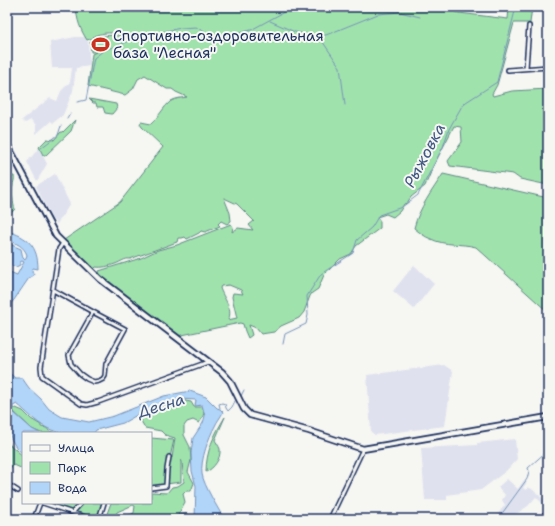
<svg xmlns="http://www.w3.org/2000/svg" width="555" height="526" viewBox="0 0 555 526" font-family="'Shantell Sans',sans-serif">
<rect width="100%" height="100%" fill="#f6f6f2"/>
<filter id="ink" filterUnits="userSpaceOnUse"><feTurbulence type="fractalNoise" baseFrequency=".025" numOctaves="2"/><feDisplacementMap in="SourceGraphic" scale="8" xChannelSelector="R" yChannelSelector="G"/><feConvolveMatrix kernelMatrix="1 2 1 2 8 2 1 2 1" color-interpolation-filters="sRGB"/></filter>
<g filter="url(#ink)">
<path fill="#dfe2ee" d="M75 37H85L88 42 90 66 76 68 73 91 63 115 53 123 51 121 36 134V125L31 120 25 123 22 120 50 98 57 101 61 91 70 82 72 68H52L50 42Z
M39 148 47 164 37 181 27 162Z
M55 174 70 204 57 224 52 219 36 186Z
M414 265 434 284 414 309 393 291Z
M444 365 453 371 445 426 375 435 371 432 367 375Z
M515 439 517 459 506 471 481 490 447 495V500H425L421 448 477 445V443Z
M507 479 518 489 524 480 527 482 523 488 526 490 528 487 532 489 548 503V505L546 507 536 497 528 506 513 516 510 515 505 519H499L496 516 505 505 502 500 505 495 498 487Z"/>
<path fill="#a0e2ac" stroke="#5e8885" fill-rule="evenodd" d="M76 7H440L459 13 508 19 509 7H532L530 23H514L497 85 492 94 493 96 512 91 548 89V185L520 179 513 174 450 166 448 161 462 142 461 127 454 126 434 165 425 186 411 197 407 203 404 204 400 211 393 217 386 214 377 217 380 221V228L356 246 351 254 340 259 324 275 318 289 312 293 310 296 304 312 299 318 281 326 274 332 261 334 256 328 249 325 252 335 248 338 245 331 243 324 240 323 177 336 104 278 100 275 99 271 141 258 158 250 177 245 231 224 233 227 232 232 238 228 253 230 249 225 254 221 237 204 224 198 230 213 231 221 227 224 221 221 218 224 220 226 205 232 201 231 199 233 187 239 185 237 182 238H178L177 242 130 259C125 258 121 262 115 264 109 266 102 268 96 267L94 269C92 268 91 266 90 264 87 260 82 260 79 254L76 253C72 248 68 245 64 240L120 202 163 147 142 127 140 124 141 122 151 124C159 117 163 107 171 101 176 98 182 98 187 97L176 92 172 89H167L145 75 138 79 133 89 125 95 88 86 92 54 96 52H91L90 42 95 41 96 38C105 35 112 35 121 36L122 38 123 35C113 32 104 32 94 36L93 38 87 40C80 29 77 20 76 7ZM229 285 241 290 243 294 233 293 232 297 237 318 228 320C234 309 223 298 220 288L221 286Z
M89 99 116 104 117 108 112 114 105 113 103 107H97L96 103H93Z
M75 120 71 131 46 155H43L39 147 47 139 54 140 61 132H63Z
M443 174 548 198V312L476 247C461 243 445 246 431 239 425 237 419 232 414 228 419 208 432 191 443 174Z
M13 176H14C15 180 13 182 13 186 12 190 13 206 15 209L11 213 7 214V188L10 179Z
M180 400 191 402 194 407H203C205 413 203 418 199 423L193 420 187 422 184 426V435L190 447 191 460 188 472 194 483 191 491H186L183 494 185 502 178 515 187 514 189 519H121L134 513 135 506 133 505 117 512 114 519H105L111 503H151V492L167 493 172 487 178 486 184 482 182 462 181 460V482L151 486V438L174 440 170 457 172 458 175 438 165 435 161 431 145 428 141 421V417L144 414Z
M16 408 23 411 31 419 41 425V427L47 428 49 431 57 433H41L32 429 14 412 13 409Z
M225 417 215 440C216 442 219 446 220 449 221 459 214 468 206 472 206 451 214 435 225 417Z
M7 439 10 445 23 456V469L14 465 7 470Z
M48 503H74L76 504 78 503H102L97 519Z"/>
<path fill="#b1d5f9" stroke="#7593bb" d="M7 231C28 237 38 246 38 269L33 268 32 271 34 275 29 278 14 300 7 308V291L9 288 10 279 7 278V271L17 275 24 262 22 261 20 262V265L16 267 7 264V243L21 249 23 258 25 260 27 255C24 246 16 243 7 240Z
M7 371 15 378H22L29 388 41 399 49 409 62 417 89 422 114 416 164 396 190 391 206 397 217 408 220 409 223 412C221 417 217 421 215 426 209 437 200 460 202 474 204 486 218 508 224 519H195L196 486 192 471 191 453 193 438 203 423 205 416 202 405 195 406 196 400 180 399 137 415 123 423 96 430 94 433C79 433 60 435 47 428 35 422 27 412 17 404L13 406V412L32 429 40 433H23V454C20 451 16 448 14 444 7 434 3 407 9 397L7 392Z"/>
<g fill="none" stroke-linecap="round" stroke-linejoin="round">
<path stroke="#7593bb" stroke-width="1" d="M270 21 295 32 311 35H326L378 14 400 12 420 17
M318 35 340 67 345 105
M77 102 86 100 94 58 104 50 120 45 130 40 146 35 181 28 196 27 213 37 233 35 251 30 284 12 289 7
M67 119 70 114
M41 148 58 135 61 126
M7 181 10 174 11 167 13 165
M283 344 285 334 306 324 308 315 307 296 321 274 353 253 357 240 372 227 379 215 402 207 418 195 443 147 449 129 463 104 497 82 516 7
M240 398 244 390
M220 408 219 404 222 403 225 404 226 408 228 411 232 407 235 401
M498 519 527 479 529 471 528 468 548 450"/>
<defs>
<path id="minor" d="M495 8V7
M526 68 529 26
M508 70 548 67
M63 243 59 249 41 367 42 376 81 404 87 405 98 402 208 362
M53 290 93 312
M93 312 125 329 106 364 105 376 103 379 99 381 94 382 87 379 80 374 71 364 69 355Z
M7 484 18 491
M151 488 166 486 167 469 169 457
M43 503 91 519
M73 512 81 503
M36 519 35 516 40 503
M99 519 104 503
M330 519 363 449
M541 519 548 511"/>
<path id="major" d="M7 144 56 236 100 279 222 372 230 381 244 409 250 415 309 431 363 449 548 417"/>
</defs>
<use href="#minor" stroke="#1b2f5e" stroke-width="6"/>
<use href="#major" stroke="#1b2f5e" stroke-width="8"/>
<use href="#minor" stroke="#f6f6f2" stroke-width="3"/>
<use href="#major" stroke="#f6f6f2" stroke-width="4.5"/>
</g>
</g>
<defs>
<symbol id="stadium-bare" viewBox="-9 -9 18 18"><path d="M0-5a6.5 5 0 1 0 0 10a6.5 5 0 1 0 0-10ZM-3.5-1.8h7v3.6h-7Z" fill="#c8321e" stroke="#f6f6f2" stroke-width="2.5" paint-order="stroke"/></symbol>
</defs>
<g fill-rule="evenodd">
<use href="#stadium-bare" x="88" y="32" width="25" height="25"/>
</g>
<g text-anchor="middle" stroke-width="4" stroke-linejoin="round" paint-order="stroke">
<g font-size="15" fill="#1b2f5e" stroke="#f6f6f2" text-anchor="start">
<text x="113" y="41">Спортивно-оздоровительная<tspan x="113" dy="17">база "Лесная"</tspan></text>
</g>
<g font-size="16" font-style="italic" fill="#405885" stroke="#f6f6f2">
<text transform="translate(424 155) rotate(-62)" y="6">Рыжовка</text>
<text transform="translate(161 405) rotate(-17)" y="6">Десна</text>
</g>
</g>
<rect width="555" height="526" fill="none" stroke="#f6f6f2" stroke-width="24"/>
<rect x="12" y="12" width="531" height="502" fill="none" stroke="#1b2f5e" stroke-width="1.5" filter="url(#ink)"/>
<rect x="22" y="432" width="130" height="72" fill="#f6f6f2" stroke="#9ea6b7"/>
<rect x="30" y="445" width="20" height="6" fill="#f6f6f2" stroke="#9ea6b7"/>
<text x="58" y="452" font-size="12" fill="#1b2f5e">Улица</text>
<rect x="30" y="462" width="20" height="12" fill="#a0e2ac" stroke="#9ea6b7"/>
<text x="58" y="472" font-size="12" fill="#1b2f5e">Парк</text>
<rect x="30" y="482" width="20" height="12" fill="#b1d5f9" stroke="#9ea6b7"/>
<text x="58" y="492" font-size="12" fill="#1b2f5e">Вода</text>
</svg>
